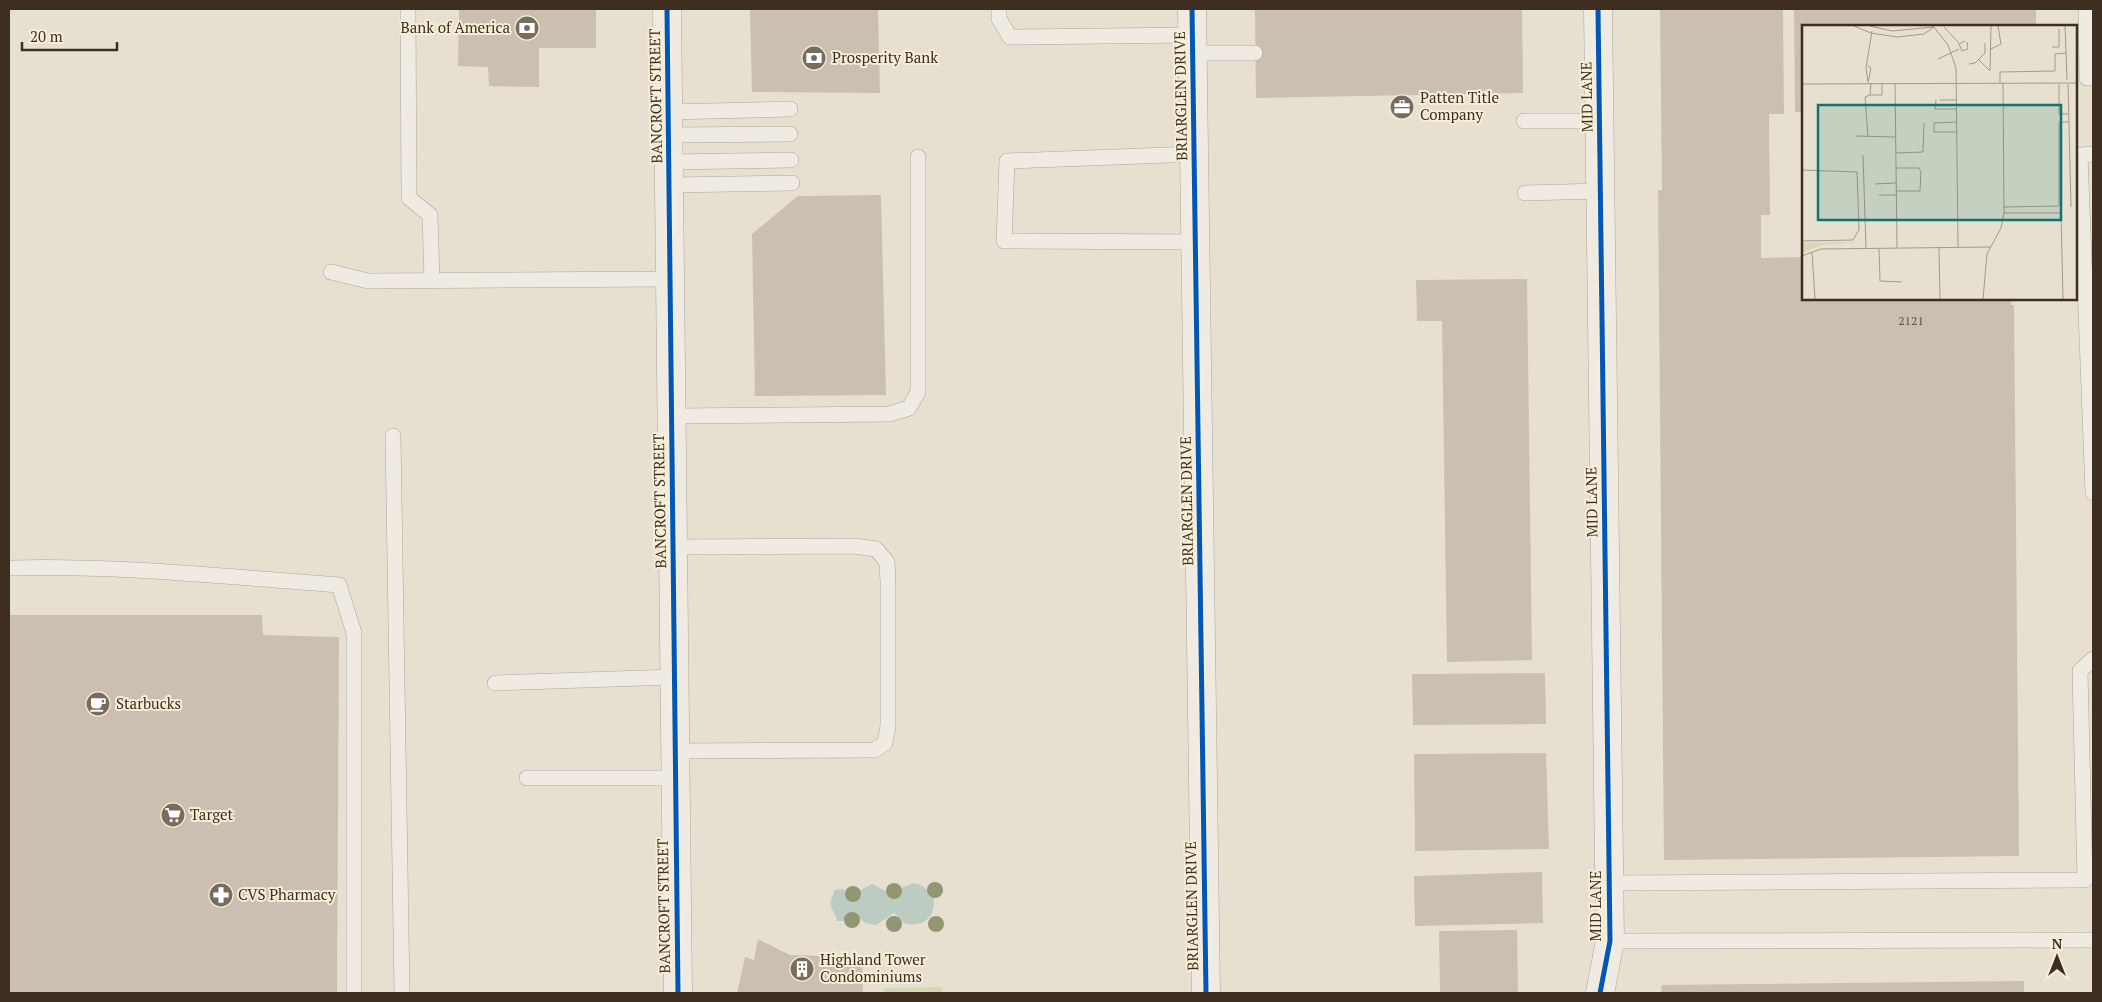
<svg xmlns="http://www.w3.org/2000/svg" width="2102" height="1002" viewBox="0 0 2102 1002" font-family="'PT Serif',serif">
<rect width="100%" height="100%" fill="#e7e0d1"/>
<path fill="#d6d7b3" d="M942 987V993H884V988Z"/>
<path fill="#bcccc2" d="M914 883 921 885 934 895C935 908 933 920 918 924 913 925 907 925 903 922 900 919 897 915 894 913L876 925C866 924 861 922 855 913L848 914 847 921H837C836 914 832 911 831 906 829 900 834 895 834 890L843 889 849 896 872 884 896 896 901 888Z"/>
<path fill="#cbbfb2" d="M459 9H596V48H539V87L489 86 488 67 458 66Z
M750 9H878L880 93 752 92Z
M1255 9H1522L1523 93 1256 98Z
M1660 9H1783L1784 114H1769L1770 215H1761V258L1803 257V299H2011V305H2014L2019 856 1664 860 1658 190H1662Z
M1794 9H2036V26H1803V112H1795Z
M881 195 886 395 755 396 752 234 798 196Z
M1527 279 1532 660 1447 662 1442 321H1417L1416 280Z
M9 615H262L263 635 339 637 337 993H9Z
M1545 673 1546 724 1413 725 1412 674Z
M1546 753 1549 849 1415 851 1414 754Z
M1542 872 1543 923 1415 926 1414 876Z
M1517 930 1518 993H1440L1439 931Z
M758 939 790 955 862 957 863 993H737L745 957 754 960Z
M2024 981V993H1661L1662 985Z"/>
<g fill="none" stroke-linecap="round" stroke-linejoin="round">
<defs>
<path id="service" d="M408 9 409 198 430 215 432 281
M999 9V19L1010 37 1193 35
M2086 9 2087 78H2093
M1193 53H1255
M668 112 790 109
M1524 121H1600
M669 135 790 134
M1195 154 1007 161 1004 241 1196 242
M2093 154 2080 155 2093 493
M669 162 791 160
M669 185 792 183
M1525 193 1601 191
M331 272 368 281 670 279
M672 416 890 414 909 408 918 392V157
M393 436 402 993
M673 547 854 546 876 549 887 562 888 582V726L885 743 875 750 675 751
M9 568C119 565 229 577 339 585L354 633V993
M495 683 674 677
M527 778H676
M1609 883 2085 880 2080 671 2093 659
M1610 941 2093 940"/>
<path id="minor" d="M667 9 678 993
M1192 9 1206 993"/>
<path id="tertiary" d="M1598 9 1610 941 1600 993"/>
</defs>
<use href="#service" stroke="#ada599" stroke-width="16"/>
<use href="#minor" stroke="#ada599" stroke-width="29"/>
<use href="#tertiary" stroke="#ada599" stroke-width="29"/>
<use href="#service" stroke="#efebe3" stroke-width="15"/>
<use href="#minor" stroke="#efebe3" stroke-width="28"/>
<use href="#tertiary" stroke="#efebe3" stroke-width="28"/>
<defs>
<path id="cycleway" d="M667 9 678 993
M1192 9 1206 993
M1598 9 1610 941 1600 993"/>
</defs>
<use href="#cycleway" stroke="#f7eed8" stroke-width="8"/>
<use href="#cycleway" stroke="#0057b8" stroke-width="5"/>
</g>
<g fill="#929673">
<circle cx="935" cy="890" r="8"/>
<circle cx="894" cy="891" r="8"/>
<circle cx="853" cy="894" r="8"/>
<circle cx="852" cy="920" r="8"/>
<circle cx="894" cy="924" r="8"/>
<circle cx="936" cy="924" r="8"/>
</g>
<defs>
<symbol id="bank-disc" viewBox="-11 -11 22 22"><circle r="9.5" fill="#786c5e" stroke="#f7eed8"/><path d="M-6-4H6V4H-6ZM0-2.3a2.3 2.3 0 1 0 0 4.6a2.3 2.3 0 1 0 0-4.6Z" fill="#fff"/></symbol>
<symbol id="office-disc" viewBox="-11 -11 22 22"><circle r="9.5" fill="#786c5e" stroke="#f7eed8"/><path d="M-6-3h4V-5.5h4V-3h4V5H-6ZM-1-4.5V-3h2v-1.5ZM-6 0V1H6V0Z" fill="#fff"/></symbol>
<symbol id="cafe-disc" viewBox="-11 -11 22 22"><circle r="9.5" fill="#786c5e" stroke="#f7eed8"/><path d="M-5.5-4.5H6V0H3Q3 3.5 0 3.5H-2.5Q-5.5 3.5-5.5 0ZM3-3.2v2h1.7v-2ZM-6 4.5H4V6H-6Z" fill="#fff"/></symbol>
<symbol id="supermarket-disc" viewBox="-11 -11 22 22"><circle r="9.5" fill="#786c5e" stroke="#f7eed8"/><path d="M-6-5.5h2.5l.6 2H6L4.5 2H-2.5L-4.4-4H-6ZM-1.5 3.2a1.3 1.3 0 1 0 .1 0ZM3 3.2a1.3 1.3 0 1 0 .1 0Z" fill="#fff"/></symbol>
<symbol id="pharmacy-disc" viewBox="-11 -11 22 22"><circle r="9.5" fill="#786c5e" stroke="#f7eed8"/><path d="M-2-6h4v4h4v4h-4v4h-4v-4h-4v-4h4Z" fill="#fff"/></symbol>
<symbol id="building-disc" viewBox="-11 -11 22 22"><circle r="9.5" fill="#786c5e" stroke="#f7eed8"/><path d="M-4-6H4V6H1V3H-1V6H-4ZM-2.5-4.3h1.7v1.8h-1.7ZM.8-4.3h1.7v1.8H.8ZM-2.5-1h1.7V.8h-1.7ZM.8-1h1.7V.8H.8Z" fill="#fff"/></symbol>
</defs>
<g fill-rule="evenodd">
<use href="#bank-disc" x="513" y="14" width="28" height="28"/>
<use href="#bank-disc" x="800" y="44" width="28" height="28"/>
<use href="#office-disc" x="1388" y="93" width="28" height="28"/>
<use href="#cafe-disc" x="84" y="690" width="28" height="28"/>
<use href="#supermarket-disc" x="159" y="801" width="28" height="28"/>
<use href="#pharmacy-disc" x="207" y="881" width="28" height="28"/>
<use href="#building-disc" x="788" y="955" width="28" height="28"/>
</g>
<g text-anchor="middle" stroke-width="4" stroke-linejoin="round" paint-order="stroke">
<g font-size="12" fill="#605244">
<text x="1911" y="325">2121</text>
</g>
<g font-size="15" fill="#3d2e20" stroke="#f7eed8" text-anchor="start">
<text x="510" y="33" text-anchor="end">Bank of America</text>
<text x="832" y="63">Prosperity Bank</text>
<text x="1420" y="103">Patten Title<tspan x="1420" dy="17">Company</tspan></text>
<text x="116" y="709">Starbucks</text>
<text x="190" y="820">Target</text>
<text x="238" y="900">CVS Pharmacy</text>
<text x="820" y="965">Highland Tower<tspan x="820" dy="17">Condominiums</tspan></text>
</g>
<g font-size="15" fill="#3d2e20" stroke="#f7eed8">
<text transform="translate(656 96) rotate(-91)" y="5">BANCROFT STREET</text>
<text transform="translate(1181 96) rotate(-91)" y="5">BRIARGLEN DRIVE</text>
<text transform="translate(1587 97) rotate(-91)" y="5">MID LANE</text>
<text transform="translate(660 501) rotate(-91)" y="5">BANCROFT STREET</text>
<text transform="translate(1187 501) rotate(-91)" y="5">BRIARGLEN DRIVE</text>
<text transform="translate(1592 502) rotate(-91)" y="5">MID LANE</text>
<text transform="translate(664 906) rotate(-91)" y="5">BANCROFT STREET</text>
<text transform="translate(1192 906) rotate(-91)" y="5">BRIARGLEN DRIVE</text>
<text transform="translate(1596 906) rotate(-90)" y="5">MID LANE</text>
</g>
</g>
<g transform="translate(1802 25)">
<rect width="275" height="275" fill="#e7e0d1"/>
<path d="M60 217 20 220 0 227V218Z" fill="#d6d7b3"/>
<path fill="none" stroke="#a3998a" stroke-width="1" d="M52 1 69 8 95 12 122 9 132 2M68 1 90 6 132 2M131 1 146 20 154 43 156 222M263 1 265 55M142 2 157 18M163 16 157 19 160 26 166 24 165 17M250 22H257V4M189 24 199 19 196 1M136 34 157 24M177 35 188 46M167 39 173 38 183 28V18M66 41 69 43 66 58M188 45 189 1M66 56 64 43 70 6M69 58 68 70H80V58M93 58 95 223M198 58V47L253 46V29L264 28M0 59 275 58M257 59V89H266M266 59 269 182M134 75 133 84H154M138 75H154M154 97 132 98V107H154M54 111 93 112M66 112 63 72 68 70M94 128 121 127 122 98M61 130 64 224M94 143H117L119 147 118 166H94M0 145 55 147 57 205 51 215 0 216M73 159 94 158M77 170H94M202 182 257 181V97H267M202 188H259L261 274M137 223 138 274M77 224 78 256 100 257M10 227 13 274M0 231 19 224 188 222M181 274 185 229 199 203 202 188 201 58"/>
<path fill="#0f766e" fill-opacity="0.15" stroke="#0f766e" stroke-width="2.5" d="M16 80H259V195H16Z"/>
<rect width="275" height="275" fill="none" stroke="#3d2e20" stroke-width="2.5"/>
</g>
<rect width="2102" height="1002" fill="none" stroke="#3d2e20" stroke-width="20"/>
<g transform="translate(2057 957)" stroke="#f7eed8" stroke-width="4" paint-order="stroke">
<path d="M0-4L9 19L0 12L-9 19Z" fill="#3d2e20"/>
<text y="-8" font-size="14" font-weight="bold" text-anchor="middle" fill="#3d2e20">N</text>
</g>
<path d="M22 42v8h95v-8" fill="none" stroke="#3d2e20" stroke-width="2.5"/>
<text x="30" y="42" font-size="15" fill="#3d2e20" stroke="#f7eed8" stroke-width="4" paint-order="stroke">20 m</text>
</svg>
